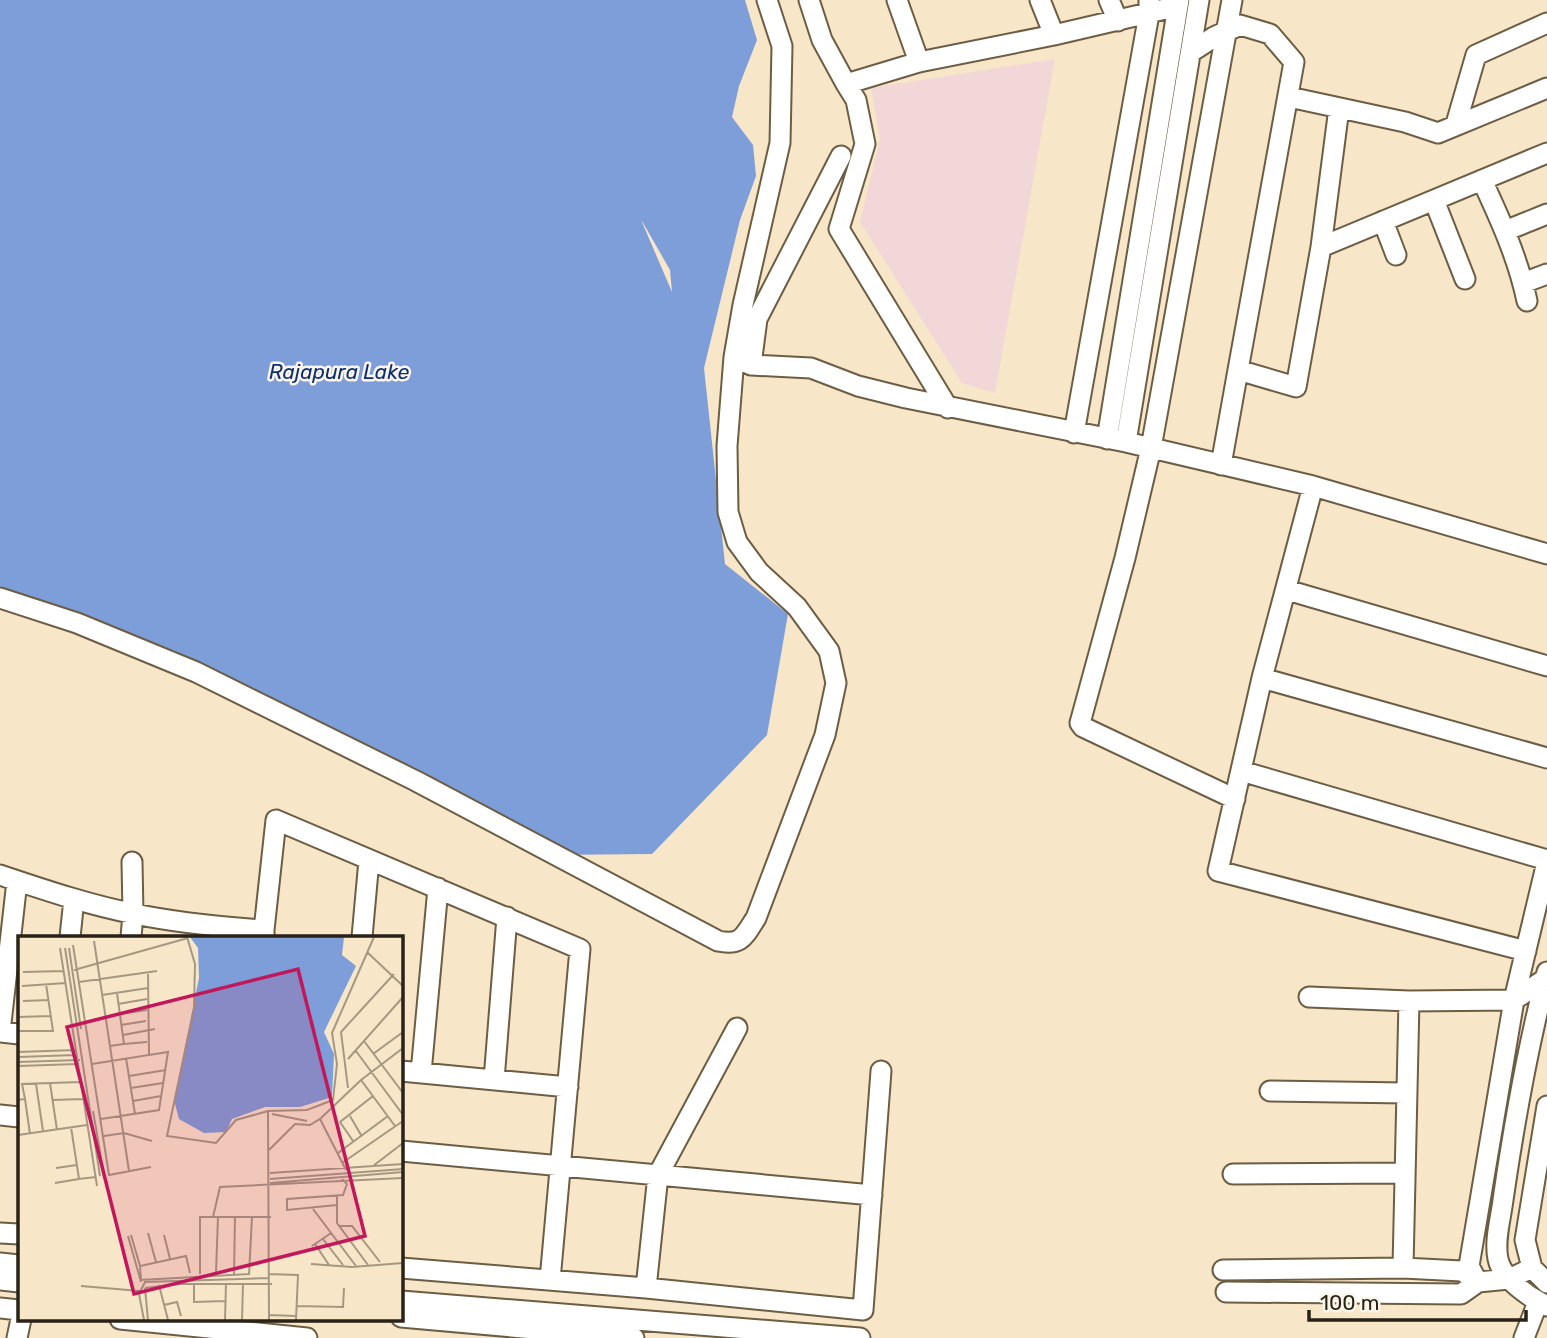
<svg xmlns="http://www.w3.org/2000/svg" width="1547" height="1338" viewBox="0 0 1547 1338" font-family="Rubik,sans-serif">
<rect width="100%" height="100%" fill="#f8e6c9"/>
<path fill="#f2d7d8" d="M1055 59 995 393 962 383 860 222 880 139 871 88Z"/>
<path fill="#7d9ed8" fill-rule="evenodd" d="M0 0H745L757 40 739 86 732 117 753 145 756 176 740 220 704 368 725 564 788 614 767 735 652 854 544 855 363 755 0 594ZM642 221 670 270 672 292 642 222Z"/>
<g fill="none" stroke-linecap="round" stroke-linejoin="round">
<defs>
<path id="minor" d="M767 0 782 46 780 143 743 305 734 357 751 365 811 368 858 386 906 398 1126 442 1313 486 1547 554
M809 0 822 40 846 84
M897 0 919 62
M1040 0 1054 35
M1109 0 1118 21
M1232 0 1151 448 1125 558 1080 723 1083 727 1235 799
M1191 52 1214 37 1240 25 1270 34 1294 62 1238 370 1296 387 1321 247 1339 108
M1289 97 1405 122 1438 133 1547 88
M1456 124 1476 55 1547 23
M1482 180C1500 219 1518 258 1527 301
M1434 200 1465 279
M1383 221 1396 255
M1505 231 1547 214
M1321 247 1547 153
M1523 283 1547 274
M751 365 757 319 841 156
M948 408 839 229 865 144 856 100 846 84 919 62 1054 35 1178 6
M1074 433 1149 14V0
M1107 439 1179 0
M1126 442 1199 0
M1221 465 1238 370
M1313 486 1262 678 1218 871 1526 951
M1287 590 1547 666
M0 598 77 623 196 672 416 781 718 941C742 946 744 936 756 918L825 735 836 683 829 651 797 607 759 572 737 542 728 512 727 446 734 357
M1262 678 1547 758
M1241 771 1547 860
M0 875C45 890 89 905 135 914 178 923 221 927 264 930V937
M264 930 276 820 580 949 550 1280
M70 937 74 899
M131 937 133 914 132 862
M362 937 369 860
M1547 972C1528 1046 1514 1124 1503 1200 1501 1217 1494 1241 1498 1259 1502 1279 1529 1297 1547 1306
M1309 997 1409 1001
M0 1032 17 881
M0 1032 19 1034
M401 1071 568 1087
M421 1073 438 888
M494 1080 507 917
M1270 1091 1406 1093
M1547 1106 1525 1240 1532 1268 1547 1283
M0 1115 19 1117
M401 1151 872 1195
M1233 1174 1405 1173
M0 1233 19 1234
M0 1263 19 1265
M401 1268 646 1288 863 1310 881 1071
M1223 1270 1403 1268
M0 1280 19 1282
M1477 1281 1469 1266 1514 1000 1547 862
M1478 1282 1462 1271 1403 1268 1409 1001 1514 1000 1545 979
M646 1288 658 1175 737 1028
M1226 1292 1461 1294 1478 1282 1509 1279 1532 1268
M401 1301 860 1338
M0 1308 19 1310
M401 1317 634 1338
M120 1319 307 1338
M17 1338 21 1319
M1524 1338 1538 1302"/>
</defs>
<use href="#minor" stroke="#6c5d43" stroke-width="23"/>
<use href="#minor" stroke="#fff" stroke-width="19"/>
</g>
<g text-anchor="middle" stroke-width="5" stroke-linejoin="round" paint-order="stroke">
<g font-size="21" font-style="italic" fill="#0d3074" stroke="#fcf5e9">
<text x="339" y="379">Rajapura Lake</text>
</g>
</g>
<g transform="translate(18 936)">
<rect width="385" height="385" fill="#f8e6c9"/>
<path d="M172 1H326L324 19 338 30 306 96 316 118 314 161 282 171H247L214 183 208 196 186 197 161 183 156 164 181 42 180 12Z" fill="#7d9ed8"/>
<path fill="none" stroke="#a59882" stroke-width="2" d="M169 1 177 28 176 73 149 200 198 207 218 184 250 175M76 5 111 235M55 9 91 239 133 231M42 12 79 250M47 12 82 240M51 12 63 93M349 16 385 50M56 34 170 2M5 36 45 35M61 46 139 35M4 50 48 47M84 59 130 52M5 65 31 64M100 68 129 63M102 78 129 74M0 81 33 80M103 89 128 85M0 95H35L28 48M105 99 137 93M346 105 385 157M106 108 129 106M92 110 106 108 99 57M338 115 385 179M0 116 58 114M355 118 385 96M0 121 58 119M108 122 117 178M330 123 385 61M0 126 62 124M74 128 131 119 130 36M0 130 60 128M111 140 148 134M343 144 385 112M32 147 39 194M18 148 25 195M113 152 145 147M330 152 323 96 376 38M7 163 4 148 62 146M0 164 7 163 12 198M34 164 65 163M115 165 143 160M75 175 86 239M254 178 289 185M332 180 343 199M83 183 141 174 150 116 131 119M302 183 343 144 377 190M53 191 61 243 78 241M0 199 69 189M86 200 106 197 134 205M335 205 322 186 355 160M251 214 277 188 292 189 302 183 328 234M320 217 370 180M324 227 385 185M355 230 385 207M38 232 59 229M252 237 385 228M252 243 385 233M37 247 61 243M252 247 385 236M319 260V287L350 329M319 269 269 274V263L325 259 329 248 322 241M295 273 338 330M195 281 202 251 385 242M321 290H334L362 326M130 297 138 326M113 299 122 330M146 299 152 323M110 300 123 346M305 303 325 329M297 308 311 329M294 310 313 297M293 328 334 331 385 327M198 337 200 281M182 338V281H253M216 338 217 280M250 338 280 339 278 384M231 339 234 281M123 343 122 330 168 320 172 337M122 344 231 338M176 347V366L207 365M141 349 150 384M63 350 122 355M127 352 161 348H254M127 352 130 384M146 369 159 366 163 380M279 370 325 371 326 352M251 379 278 380M126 384 121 358 127 346 250 342M207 384 208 347M224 384 225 347M251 384 250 175 289 174 315 164 319 128 314 97 356 1"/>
<path fill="#c2185b" fill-opacity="0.15" stroke="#c2185b" stroke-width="3.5" d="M280 33 347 300 116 358 49 91Z"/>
<rect width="385" height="385" fill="none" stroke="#282217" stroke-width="3.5"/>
</g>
<path d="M1309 1310v10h217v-10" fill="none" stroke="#282217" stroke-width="3.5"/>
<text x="1320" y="1310" font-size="21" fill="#282217" stroke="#fcf5e9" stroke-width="5" paint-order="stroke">100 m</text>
</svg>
